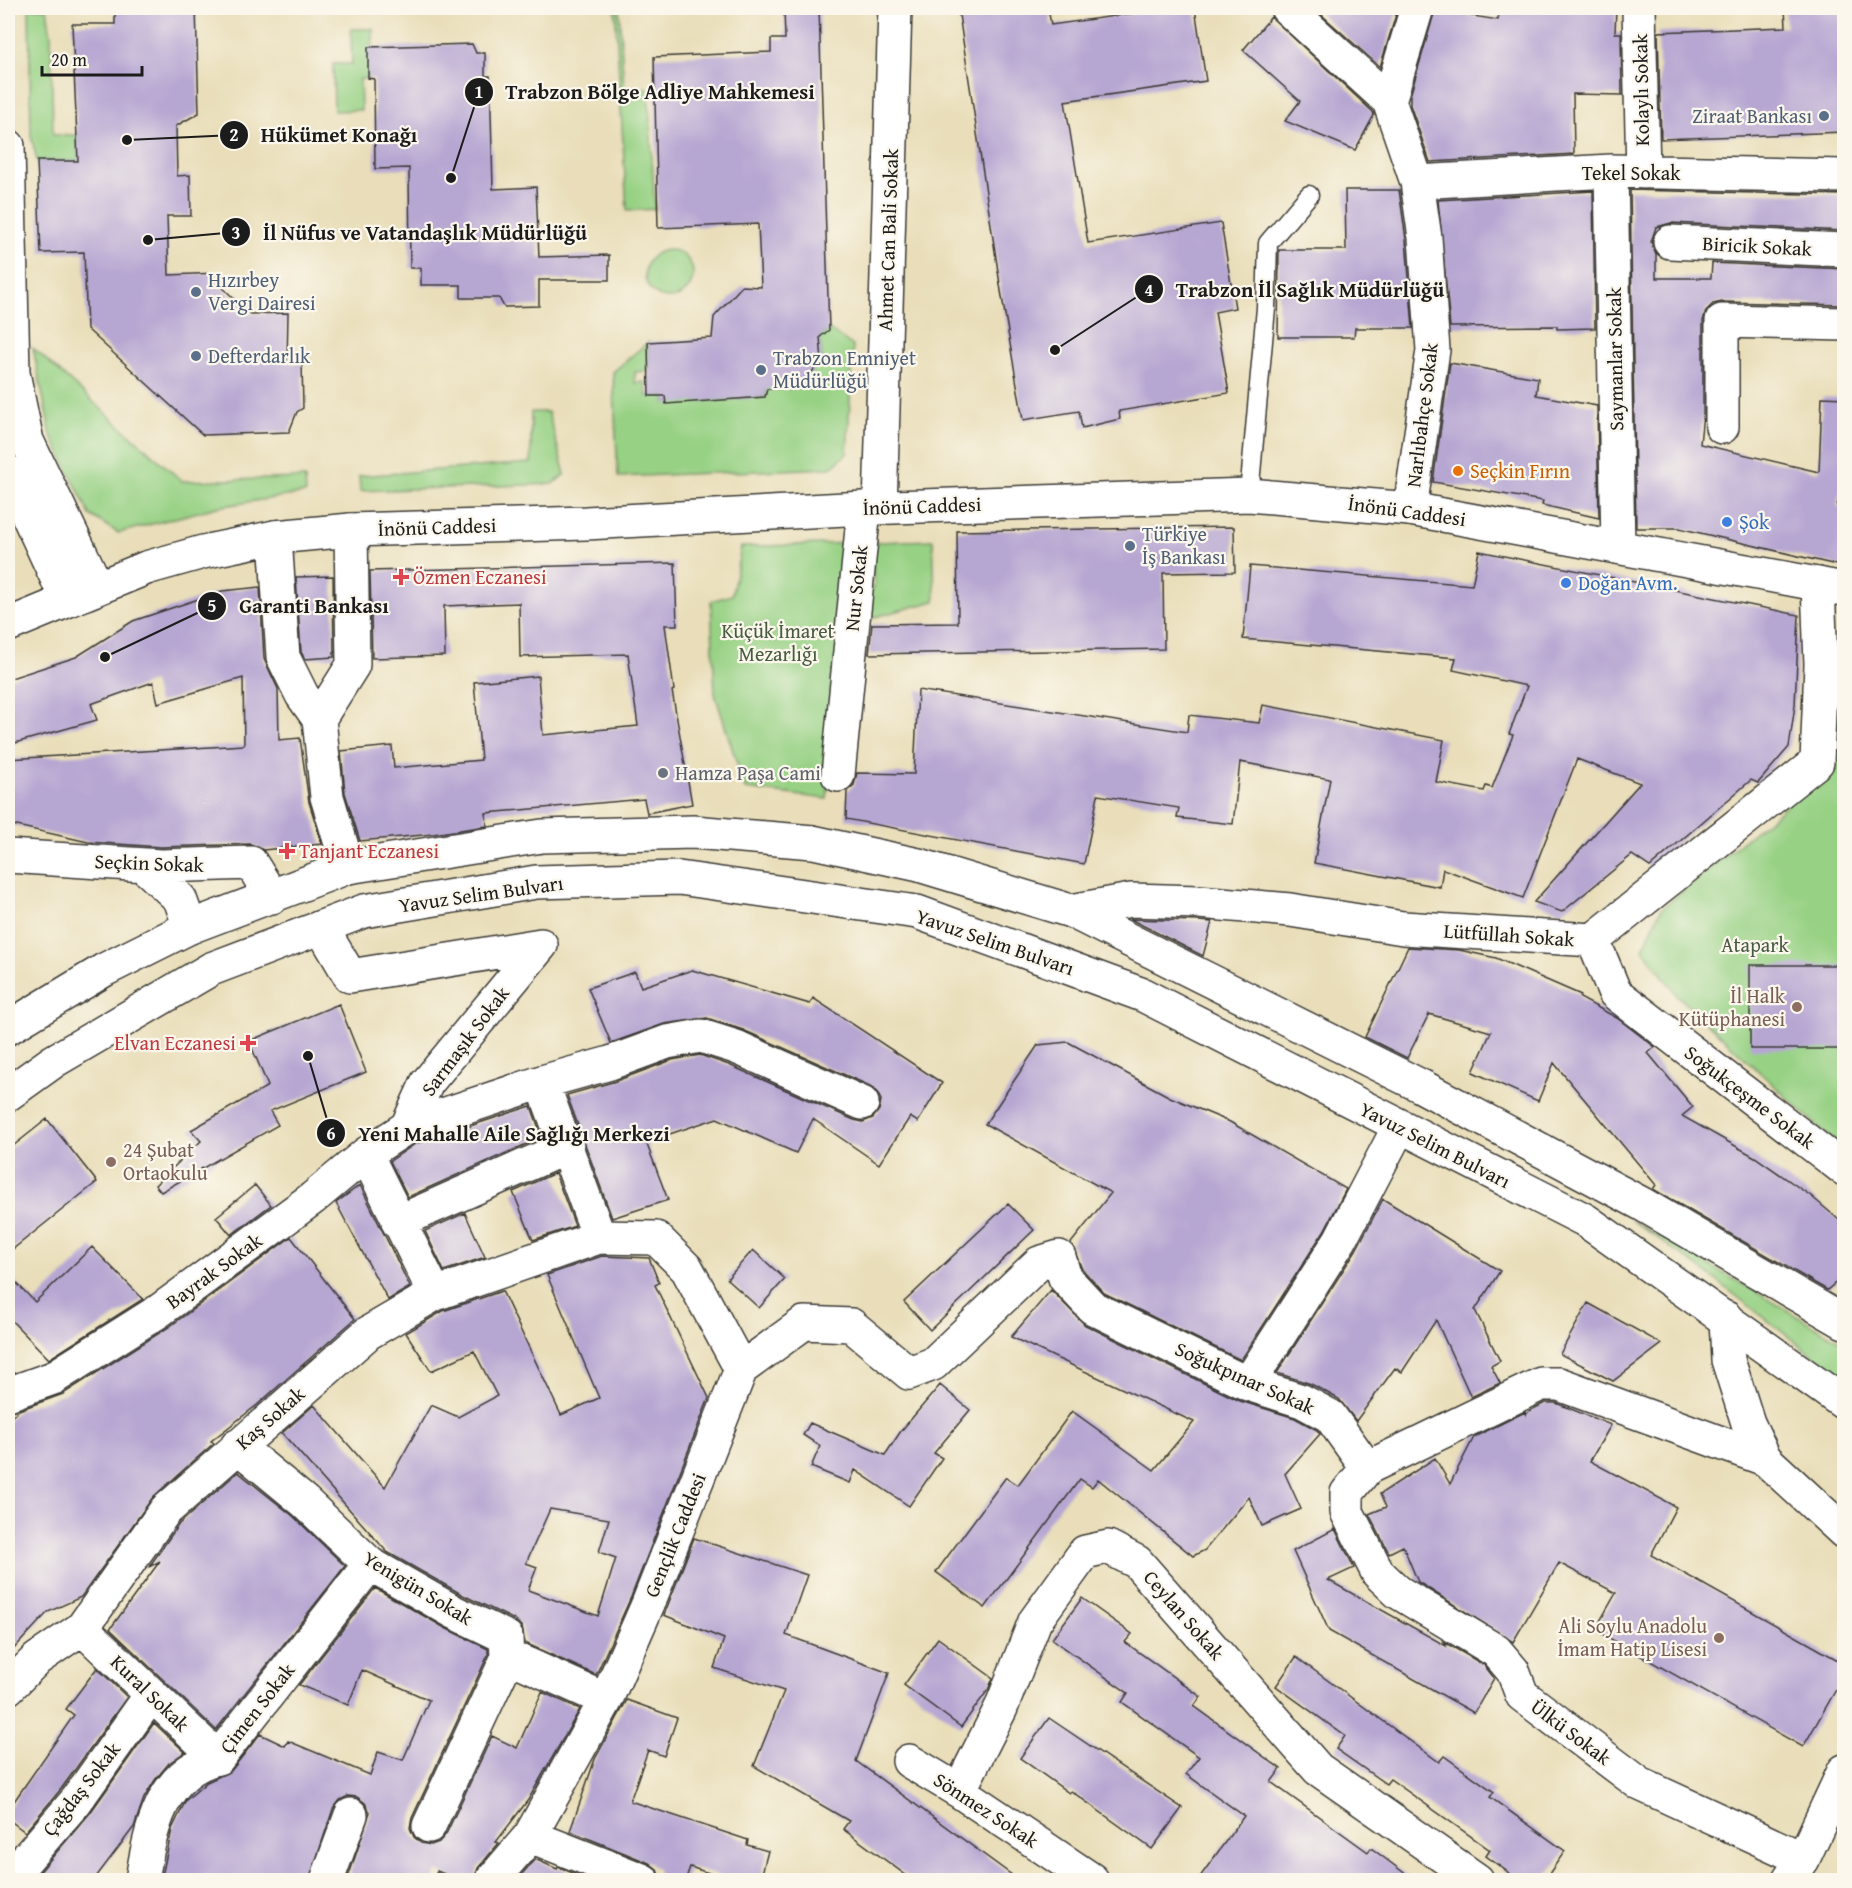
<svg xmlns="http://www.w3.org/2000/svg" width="1852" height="1888" viewBox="0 0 1852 1888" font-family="'Gentium Book Plus',serif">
<rect width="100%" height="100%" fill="#fbf7ec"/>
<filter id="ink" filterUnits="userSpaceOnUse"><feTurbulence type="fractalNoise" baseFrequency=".0167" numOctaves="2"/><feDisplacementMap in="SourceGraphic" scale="12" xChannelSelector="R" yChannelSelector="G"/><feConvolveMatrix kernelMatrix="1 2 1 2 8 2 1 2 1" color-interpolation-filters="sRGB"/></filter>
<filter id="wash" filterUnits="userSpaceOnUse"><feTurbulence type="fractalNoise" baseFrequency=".008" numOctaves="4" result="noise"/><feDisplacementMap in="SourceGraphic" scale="24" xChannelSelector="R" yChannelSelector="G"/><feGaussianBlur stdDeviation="1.35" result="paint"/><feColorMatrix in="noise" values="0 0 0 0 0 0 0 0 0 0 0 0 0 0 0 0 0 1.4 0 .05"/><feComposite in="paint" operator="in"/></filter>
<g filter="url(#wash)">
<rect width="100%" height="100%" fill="#e9deb9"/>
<path fill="#97d184" stroke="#5a7650" stroke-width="1.5" d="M29 8H47L51 36 53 135H77L78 161H37L31 136Z
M615 8H619L624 89 648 88 655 209 627 211Z
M351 29H373C374 46 368 61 368 78L360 79 361 110 334 111 333 64H352Z
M645 274a24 24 0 1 1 48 0a24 24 0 1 1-48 0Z
M829 330 853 346 847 454 830 468 618 477 613 372 648 342 649 371 635 372V383L645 382 647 396H665L666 403 765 397 767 386 773 388H797L822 361 820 337Z
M33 348 182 481 305 478 306 493 217 507 118 533 90 515 51 435Z
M531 412H548L565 474 553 484 360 491 359 476 531 463Z
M933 540 935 601 860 621 863 591 874 588 872 552 842 647 827 799 745 789 715 694 711 601 732 595 741 547Z
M1844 641V1151L1677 995 1643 949 1661 909 1834 766 1836 644Z
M1630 1219 1844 1343V1380L1712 1277Z"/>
<g id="blocks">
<path fill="#b6a6d2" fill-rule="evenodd" d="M115 8H196L199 113 176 126 177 176 190 175 191 216H167L169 275 218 273 219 284 250 314 288 313 287 363H302L303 408 297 412 289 432 203 435 87 329 84 252 41 253 37 161H78L72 24H115Z
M784 8H819L829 330 820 337 822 361 797 388 767 389 765 397 666 404 665 396H649L648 342 712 338 714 317 742 286 761 287 758 224 658 228 654 57 771 52V39H785Z
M958 8H1048L1051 25 1172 8H1195L1206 81 1065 101 1088 243 1221 223 1235 308 1215 312 1229 393 1119 411 1120 419 1082 428 1079 411 1023 420 1001 291Z
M1314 8H1398L1380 67Z
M1500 8H1616L1615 33H1621L1622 95 1573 94 1574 154 1430 162 1410 105V96L1435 10 1498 20Z
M1785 8H1841L1845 132 1661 139 1658 32 1786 27Z
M1271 17 1373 112 1374 115 1355 150 1285 121 1300 101 1243 50Z
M472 44 476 53H485V76H490L493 189 536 187 539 257 609 255V280H539V306L504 307 499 298H461V285H421V268H410L409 168 375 169 374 79 368 78V47Z
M1345 190H1399L1406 240 1413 328H1355L1354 337H1278L1279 250H1346Z
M1630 190 1845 195V231L1671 223 1656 227 1651 242 1656 254V278H1711L1712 263 1845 269V305L1722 302 1713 304 1706 311 1703 321V414L1700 444 1819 472 1822 397 1845 398V474L1837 506 1845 508V567L1679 528H1636Z
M1593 191 1595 328 1557 329V326L1450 327 1438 200Z
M1450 363 1538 378 1536 395 1597 406 1599 518 1542 505 1543 501 1433 482Z
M1234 527 1235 572 1163 573 1164 649 869 654 872 624 958 623 957 531Z
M1479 551 1799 615 1795 705 1789 747 1758 783 1751 780 1650 867 1632 855 1562 912 1534 902 1640 783 1577 759 1523 898 1443 869 1440 887 1314 863 1330 779 1240 762 1233 824 1177 818 1179 808 1098 795 1084 864 846 819 847 791 854 785 857 773 914 774 918 690 1187 732 1189 715 1259 723 1263 705 1444 740 1436 782 1484 791 1486 786 1492 788 1513 735 1509 734 1527 686 1453 670 1456 658 1243 639 1250 566 1472 585Z
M675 563 677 625H665L674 690 672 691 692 804 647 813 644 799 486 813 487 826 433 834 360 841 345 793 341 751 392 746 394 768 481 760 474 682 538 676 543 735 638 726 628 654 520 657 519 603 444 606 445 656 372 658 370 571Z
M333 576 334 657 305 659 301 652 296 577Z
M260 587 264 659 278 689 279 740 300 738 309 802 322 844 263 850 250 844 161 847 88 842 8 824V759L244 745 243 678 158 703 153 682 91 704 97 720 8 745V679L76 657 133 621 222 591Z
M1130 919 1198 921 1212 922 1203 956Z
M1408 947 1459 950 1496 958 1581 995 1580 998 1617 1018 1655 1047 1648 1053 1693 1107 1682 1116 1755 1157 1811 1196 1845 1225V1275L1827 1290 1653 1189 1656 1185 1554 1063 1538 1101 1473 1072 1491 1032 1429 1014 1407 1058 1365 1037Z
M1750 965H1845V1049H1750Z
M692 970 810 1004 813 998 942 1083 918 1122 910 1117 879 1164 813 1119 796 1153 717 1118 646 1142 668 1200 612 1218 567 1095 616 1081 672 1060 700 1055 729 1065 854 1120 863 1122 873 1118 879 1110 881 1100 877 1092 870 1086 743 1030 707 1018 664 1024 611 1043 588 988 635 972 641 987Z
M339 1004 366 1072 270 1111 278 1125 161 1192 155 1185 201 1141 191 1130 268 1086 249 1041Z
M1068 1042 1170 1097 1230 1122 1346 1189 1324 1231 1241 1360 1104 1293 1082 1269 1071 1243 1111 1193 985 1124 1038 1045Z
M531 1106 542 1137 408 1197 390 1161 415 1144Z
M47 1119 97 1182 8 1253V1150Z
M555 1173 575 1226 533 1240 513 1192Z
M255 1185 271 1205 231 1235 216 1217Z
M360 1185 410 1287 388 1300 336 1203Z
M1383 1199 1500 1271 1475 1310 1500 1361 1491 1366 1500 1383 1471 1397 1436 1320 1402 1372 1395 1368 1356 1421 1339 1399 1311 1384 1277 1373 1356 1250Z
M1008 1204 1034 1230 930 1330 904 1302Z
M465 1213 485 1257 444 1271 425 1231Z
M291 1237 355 1319 257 1405 211 1441 214 1443 153 1497 81 1597 48 1612 8 1655V1420L19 1410 63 1394 169 1327Z
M92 1247 143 1299 49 1359 8 1317V1274L35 1302Z
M753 1250 785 1279 759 1308 727 1279Z
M602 1256 649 1258 659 1283 655 1285 709 1398 631 1597 596 1675 525 1643 522 1627 515 1620 463 1595 387 1552 282 1433 314 1405 385 1487 431 1405 458 1417 497 1396 474 1351 431 1371 406 1333 443 1311 502 1291 561 1415 599 1398 547 1275ZM550 1509 609 1519 599 1552 616 1558 598 1616 528 1590 537 1567 526 1563Z
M1051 1290 1085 1325 1240 1401 1295 1418 1317 1430 1320 1434 1285 1474 1301 1509 1262 1526 1249 1497 1205 1550 1193 1556 1098 1479 1092 1487 1080 1479 985 1608 936 1572 1006 1477 1018 1485 1072 1411 1154 1470 1194 1422 1011 1337Z
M1588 1303 1662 1344 1613 1381 1560 1354Z
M940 1385 970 1410 934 1453 942 1458 909 1506 855 1470 850 1483 811 1467 820 1446 803 1435 810 1423 885 1455 901 1431Z
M1545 1403H1556L1611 1425 1590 1461 1676 1507 1651 1555 1845 1664V1674L1803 1747 1595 1630 1616 1593 1559 1563 1513 1642 1418 1582 1403 1546 1389 1553 1369 1514 1386 1507 1380 1494 1435 1458 1450 1484 1474 1437 1525 1412 1526 1415 1529 1411Z
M238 1472 293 1516 345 1566 216 1730 110 1629 160 1561 149 1567 179 1524Z
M1335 1529 1354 1568 1328 1580 1446 1646 1444 1642 1484 1665 1494 1678 1474 1713 1329 1631 1293 1551Z
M694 1538 807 1575 786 1635 889 1673 856 1761 1020 1881H914L843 1829 849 1821 754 1766 784 1691 714 1668 724 1639 664 1615Z
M375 1588 445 1628 488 1649V1655L412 1818 410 1828 414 1837 421 1843 431 1845 439 1842 446 1834 492 1736 517 1748 542 1692 580 1709 528 1800 496 1842 499 1843 478 1868 474 1881H462L437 1871 433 1881H347L370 1812 365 1803 357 1797 348 1796 340 1800 333 1809 309 1881H161L172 1829 186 1800 207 1782 231 1771 260 1734 285 1746 288 1741 370 1775 378 1752 403 1760 429 1700 362 1670 348 1705 299 1685Z
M1082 1598 1132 1634 1125 1642 1201 1697 1194 1706 1281 1769 1271 1782 1368 1852 1371 1848 1415 1881H1197L1244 1816 1186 1774 1199 1757 1122 1702 1128 1693 1052 1639Z
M938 1638 993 1678 988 1690 961 1727 904 1685Z
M1296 1657 1439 1762 1444 1756 1494 1792 1490 1797 1565 1851 1544 1881H1520L1486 1856 1490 1850 1390 1779 1386 1784 1336 1749 1345 1736 1276 1686Z
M97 1668 127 1697 61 1789 25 1832 8 1819V1810L74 1715 66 1709Z
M627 1700 677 1718 664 1756 648 1750 630 1801 748 1840 747 1845 768 1851 760 1881H734L690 1867 685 1881H660L657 1869 649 1863 570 1831 595 1759Z
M1049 1718 1182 1808 1152 1849 1071 1791 1069 1793 1020 1758Z
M154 1723 185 1752 169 1763 155 1780 144 1798 134 1827 93 1881H32L90 1813Z
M535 1859 557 1869 558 1867 592 1881H516Z"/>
</g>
</g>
<g filter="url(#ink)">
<use href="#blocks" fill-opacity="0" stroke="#3b3934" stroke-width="1.5"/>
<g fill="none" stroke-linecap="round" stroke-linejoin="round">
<defs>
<path id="lane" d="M1249 495 1266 308 1268 243 1309 195"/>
<path id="street" d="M1287 8 1389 101
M1639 8 1643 172
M1611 171 1618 547
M1417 182 1611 171 1844 176
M1670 242 1844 250
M1722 427V321L1844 324
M880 508 895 8
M1410 509 1433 350 1425 238 1417 182 1389 101 1417 8
M275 537 283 657 302 695 319 719
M838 775 864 508
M8 856 161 866 251 863 272 897
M143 865 180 899 190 927
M348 867 327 797 319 719 353 665 351 530
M1071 911 1131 900 1199 902 1290 910 1403 928 1593 940 1817 762 1821 664 1818 584
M321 927 350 976 541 945 427 1083 407 1127
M1593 940 1615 993 1844 1169
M542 1082 599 1237
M366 1154 435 1294
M398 1222 567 1147
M1726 1318 1728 1360 1748 1423 1765 1459
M741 1369 804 1323 851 1325 909 1373 933 1364 1039 1263 1059 1257 1065 1278 1093 1308 1248 1384 1302 1401 1330 1416 1367 1468
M1248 1384 1340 1240 1399 1127
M8 1394 53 1378 159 1311 313 1198 366 1154 407 1127 542 1082 610 1063 667 1042 701 1036 736 1047 862 1103
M237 1446 305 1502 370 1564 454 1612 506 1637 507 1659 522 1662 606 1700
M1765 1459 1559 1384H1541L1367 1468 1347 1493V1512L1378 1573 1398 1592 1496 1651 1513 1671 1522 1695 1640 1784 1803 1859
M82 1628 218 1758
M8 1688 37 1659 82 1628 165 1511 368 1333 435 1294 599 1237 656 1238 687 1269 741 1369 648 1604 606 1700 530 1836 492 1880
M909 1761 959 1791 1092 1880
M959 1791 1001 1708 1035 1621 1085 1552 1108 1547 1137 1562 1318 1769 1477 1880
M429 1826 507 1659
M530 1836 642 1880
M8 1880 76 1801 151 1695
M142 1880C150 1831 161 1771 218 1758L370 1564
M327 1880 351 1815"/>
<path id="secondary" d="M8 146 13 373 21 412 27 441 97 587
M8 472 67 600
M8 625 146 568 203 552 275 537 351 530 586 523 864 508 1249 495 1410 509 1844 589
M8 1028 104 970 190 927 348 867 542 836 693 832 813 842 919 865 1071 911 1421 1086 1642 1204 1844 1322
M8 1094 54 1061 211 969 364 911 536 882 679 878 917 912 1143 995 1585 1220 1844 1403
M1765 1459 1844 1532
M1789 1880 1803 1859 1844 1771"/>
</defs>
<use href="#lane" stroke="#3b3934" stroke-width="21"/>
<use href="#street" stroke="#3b3934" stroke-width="36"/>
<use href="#secondary" stroke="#3b3934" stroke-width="36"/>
<use href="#lane" stroke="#fff" stroke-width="18"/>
<use href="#street" stroke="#fff" stroke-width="33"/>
<use href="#secondary" stroke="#fff" stroke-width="33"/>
</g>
</g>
<g fill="#5c6f8a" stroke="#fbf7ec" stroke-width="2">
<circle cx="1824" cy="116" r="6"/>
<circle cx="196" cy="292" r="6"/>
<circle cx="196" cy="356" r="6"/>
<circle cx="761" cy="370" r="6"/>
<circle cx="1130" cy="546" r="6"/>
</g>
<circle fill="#e8710a" stroke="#fbf7ec" stroke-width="2" cx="1458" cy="471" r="6"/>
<g fill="#3f7fe0" stroke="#fbf7ec" stroke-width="2">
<circle cx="1727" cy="522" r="6"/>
<circle cx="1566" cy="583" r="6"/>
</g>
<g fill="#e0444e" stroke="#fbf7ec" stroke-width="2">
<path d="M398 568h6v6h6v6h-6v6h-6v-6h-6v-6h6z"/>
<path d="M284 842h6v6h6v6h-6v6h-6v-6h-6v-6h6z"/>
<path d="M245 1034h6v6h6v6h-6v6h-6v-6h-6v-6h6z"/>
</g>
<circle fill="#6b7280" stroke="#fbf7ec" stroke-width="2" cx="663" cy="773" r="6"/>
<g fill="#8d6e63" stroke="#fbf7ec" stroke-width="2">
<circle cx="1797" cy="1007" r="6"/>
<circle cx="111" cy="1162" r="6"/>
<circle cx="1719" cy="1638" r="6"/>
</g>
<g text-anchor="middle" stroke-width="4.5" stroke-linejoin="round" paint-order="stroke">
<g font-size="20" fill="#1c1c1c" stroke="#fbf7ec">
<text transform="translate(1641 90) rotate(-91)" y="7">Kolaylı Sokak</text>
<text x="1631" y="180">Tekel Sokak</text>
<text transform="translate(888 240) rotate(-88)" y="7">Ahmet Can Bali Sokak</text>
<text transform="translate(1757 246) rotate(3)" y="7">Biricik Sokak</text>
<text transform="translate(1615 359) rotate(-91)" y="7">Saymanlar Sokak</text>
<text transform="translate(1422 415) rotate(-83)" y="7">Narlıbahçe Sokak</text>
<text transform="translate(922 506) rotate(-2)" y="7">İnönü Caddesi</text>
<text transform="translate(1407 511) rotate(8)" y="7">İnönü Caddesi</text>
<text transform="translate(437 527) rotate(-2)" y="7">İnönü Caddesi</text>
<text transform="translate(856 588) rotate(-84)" y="7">Nur Sokak</text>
<text transform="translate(149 863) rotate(2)" y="7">Seçkin Sokak</text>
<text transform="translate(481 894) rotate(-8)" y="7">Yavuz Selim Bulvarı</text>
<text transform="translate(1509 935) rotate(4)" y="7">Lütfüllah Sokak</text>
<text transform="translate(995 942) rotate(19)" y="7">Yavuz Selim Bulvarı</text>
<text transform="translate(465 1041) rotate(-53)" y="7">Sarmaşık Sokak</text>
<text transform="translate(1750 1097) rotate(37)" y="7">Soğukçeşme Sokak</text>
<text transform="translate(1435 1145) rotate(27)" y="7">Yavuz Selim Bulvarı</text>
<text transform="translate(214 1271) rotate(-36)" y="7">Bayrak Sokak</text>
<text transform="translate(1245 1378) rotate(24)" y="7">Soğukpınar Sokak</text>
<text transform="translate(270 1418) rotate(-41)" y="7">Kaş Sokak</text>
<text transform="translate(675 1535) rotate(-68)" y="7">Gençlik Caddesi</text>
<text transform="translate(418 1588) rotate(31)" y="7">Yenigün Sokak</text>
<text transform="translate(1184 1615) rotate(49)" y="7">Ceylan Sokak</text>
<text transform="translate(150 1693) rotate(44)" y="7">Kural Sokak</text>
<text transform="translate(257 1708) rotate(-52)" y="7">Çimen Sokak</text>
<text transform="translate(1571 1732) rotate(37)" y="7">Ülkü Sokak</text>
<text transform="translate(81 1789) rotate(-52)" y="7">Çağdaş Sokak</text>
<text transform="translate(986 1810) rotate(33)" y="7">Sönmez Sokak</text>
</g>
<g font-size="20" fill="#4e5e75" stroke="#fbf7ec" text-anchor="start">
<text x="1812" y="123" text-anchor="end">Ziraat Bankası</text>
<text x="208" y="287">Hızırbey<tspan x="208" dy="23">Vergi Dairesi</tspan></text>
<text x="208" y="363">Defterdarlık</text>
<text x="773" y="365">Trabzon Emniyet<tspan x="773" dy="23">Müdürlüğü</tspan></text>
<text x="1142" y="541">Türkiye<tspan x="1142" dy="23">İş Bankası</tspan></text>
</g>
<g font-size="20" fill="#c56008" stroke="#fbf7ec" text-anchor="start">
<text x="1470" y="478">Seçkin Fırın</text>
</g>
<g font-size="20" fill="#366cbe" stroke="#fbf7ec" text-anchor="start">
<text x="1739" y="529">Şok</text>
<text x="1578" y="590">Doğan Avm.</text>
</g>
<g font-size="20" fill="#be3a42" stroke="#fbf7ec" text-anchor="start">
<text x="413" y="584">Özmen Eczanesi</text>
<text x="299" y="858">Tanjant Eczanesi</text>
<text x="236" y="1050" text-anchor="end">Elvan Eczanesi</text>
</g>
<g font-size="20" fill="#475b40" stroke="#fbf7ec">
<text x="778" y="638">Küçük İmaret<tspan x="778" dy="23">Mezarlığı</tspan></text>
<text x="1755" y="952">Atapark</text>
</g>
<g font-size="20" fill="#5b616d" stroke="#fbf7ec" text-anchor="start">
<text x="675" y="780">Hamza Paşa Cami</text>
</g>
<g font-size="20" fill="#785e54" stroke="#fbf7ec" text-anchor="end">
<text x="1785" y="1003">İl Halk<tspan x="1785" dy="23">Kütüphanesi</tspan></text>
<text x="123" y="1157" text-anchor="start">24 Şubat<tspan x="123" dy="23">Ortaokulu</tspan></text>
<text x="1707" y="1633">Ali Soylu Anadolu<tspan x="1707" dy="23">İmam Hatip Lisesi</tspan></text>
</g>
</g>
<path fill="none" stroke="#1c1c1c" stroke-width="2" d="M451 178L479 92M127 140L234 135M148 240L236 232M1055 350L1149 289M105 657L212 606M308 1056L331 1133"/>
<g fill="#1c1c1c" stroke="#fbf7ec" stroke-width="2">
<circle cx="451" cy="178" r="6"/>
<circle cx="127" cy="140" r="6"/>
<circle cx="148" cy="240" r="6"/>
<circle cx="1055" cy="350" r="6"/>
<circle cx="105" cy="657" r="6"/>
<circle cx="308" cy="1056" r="6"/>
<circle cx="479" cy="92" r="15"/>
<circle cx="234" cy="135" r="15"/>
<circle cx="236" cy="232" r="15"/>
<circle cx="1149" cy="289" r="15"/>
<circle cx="212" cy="606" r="15"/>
<circle cx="331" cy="1133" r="15"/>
</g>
<g font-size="18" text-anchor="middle" font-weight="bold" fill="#fff">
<text x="479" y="98">1</text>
<text x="234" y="141">2</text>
<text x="236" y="239">3</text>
<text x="1149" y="296">4</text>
<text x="212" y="612">5</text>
<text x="331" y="1140">6</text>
</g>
<g font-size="21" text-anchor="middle" font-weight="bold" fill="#1c1c1c" stroke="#fbf7ec" stroke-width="4.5" stroke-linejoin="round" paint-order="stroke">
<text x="660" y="99">Trabzon Bölge Adliye Mahkemesi</text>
<text x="339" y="142">Hükümet Konağı</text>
<text x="425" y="240">İl Nüfus ve Vatandaşlık Müdürlüğü</text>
<text x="1310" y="297">Trabzon İl Sağlık Müdürlüğü</text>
<text x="314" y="613">Garanti Bankası</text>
<text x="514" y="1141">Yeni Mahalle Aile Sağlığı Merkezi</text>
</g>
<rect width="1852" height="1888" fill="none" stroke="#fbf7ec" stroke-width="30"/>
<path d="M42 66v9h100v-9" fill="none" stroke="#1c1c1c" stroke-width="3"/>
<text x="51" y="66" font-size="18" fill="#1c1c1c" stroke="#fbf7ec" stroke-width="4.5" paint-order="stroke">20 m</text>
</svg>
